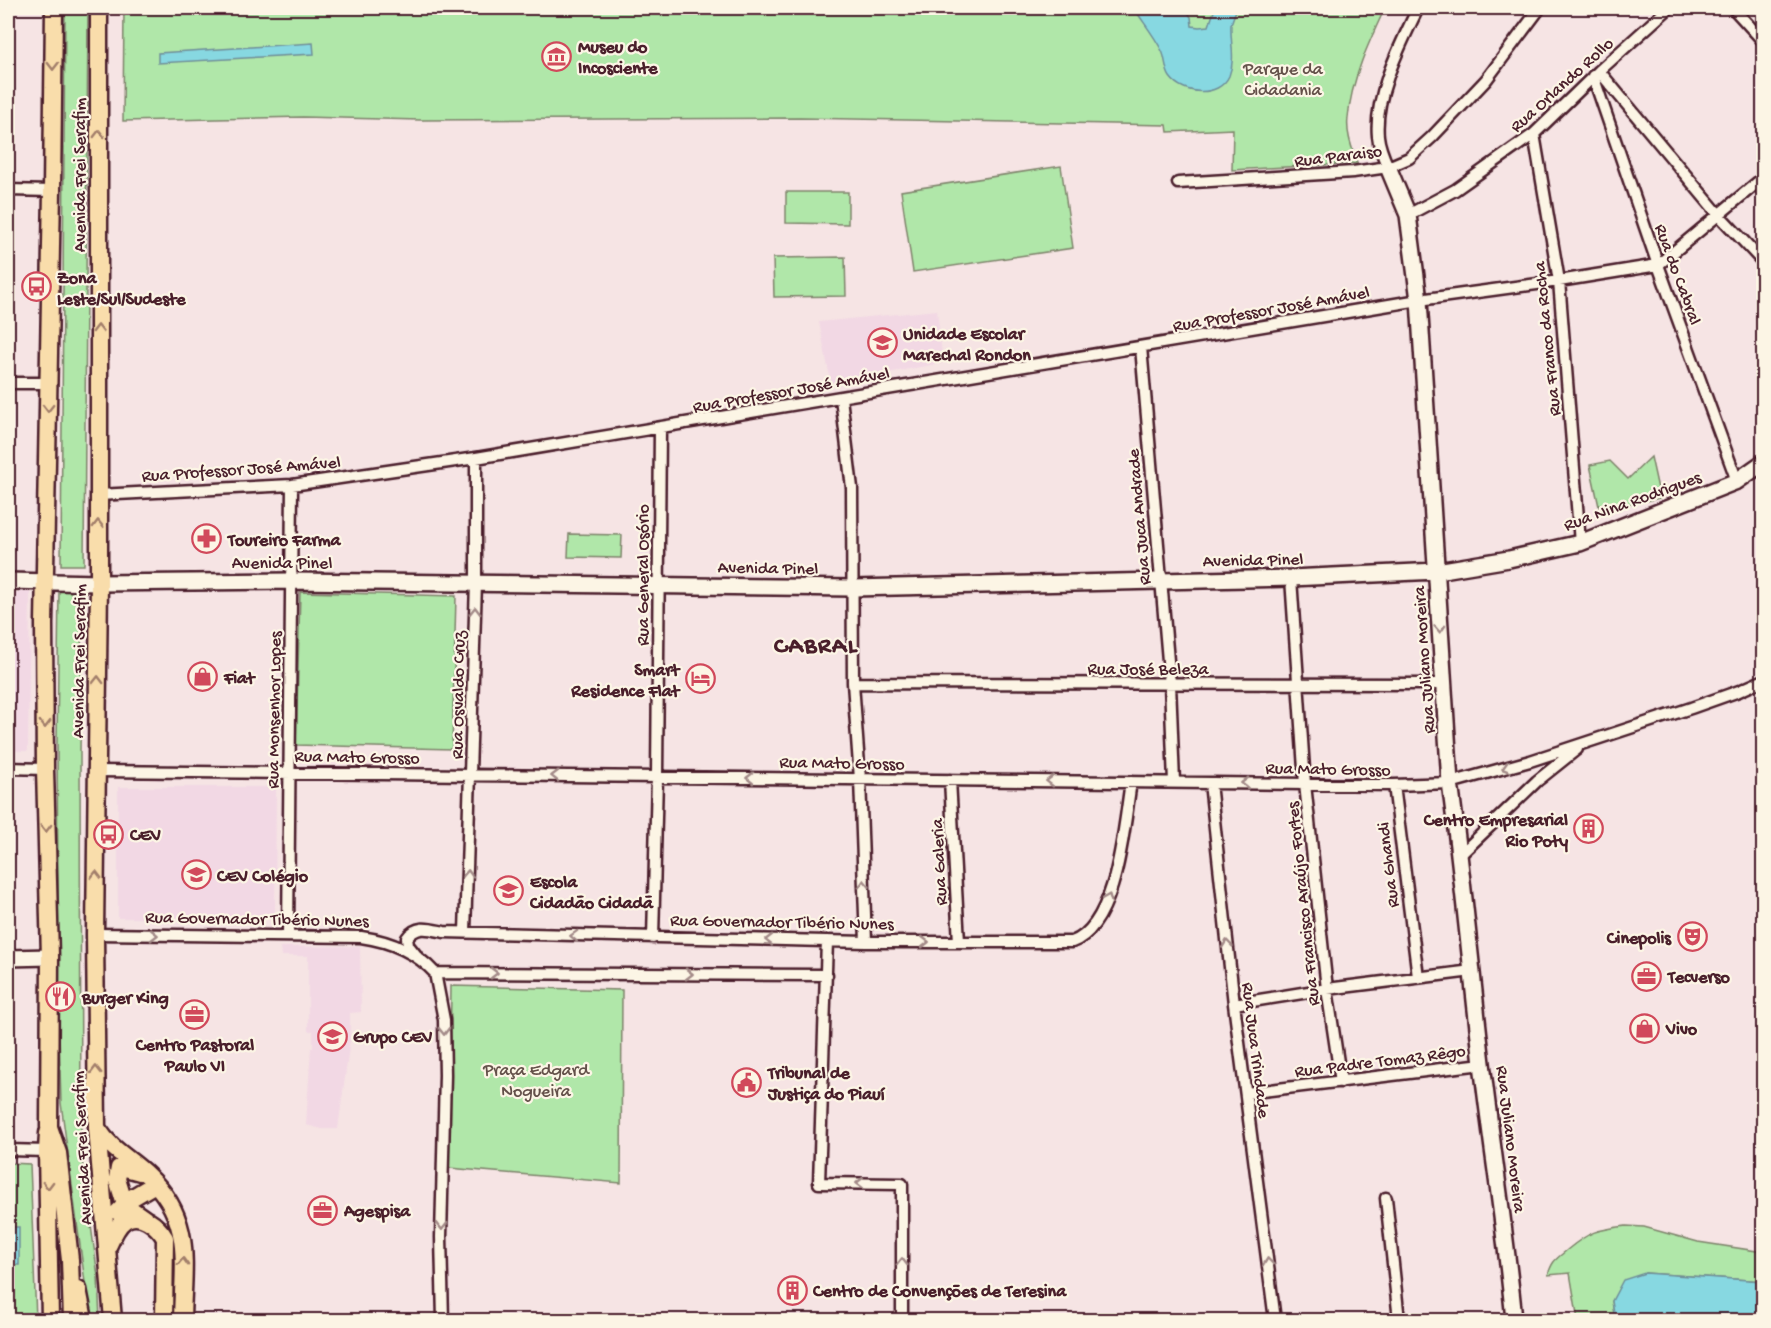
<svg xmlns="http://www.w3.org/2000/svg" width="1771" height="1328" viewBox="0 0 1771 1328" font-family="'Gochi Hand',sans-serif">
<rect width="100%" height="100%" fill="#f6e4e4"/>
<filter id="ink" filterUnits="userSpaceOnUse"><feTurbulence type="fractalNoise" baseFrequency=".0167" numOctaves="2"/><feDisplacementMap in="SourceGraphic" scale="12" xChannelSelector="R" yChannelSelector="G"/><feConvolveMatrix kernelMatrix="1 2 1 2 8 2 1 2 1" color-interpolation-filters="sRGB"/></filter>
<g filter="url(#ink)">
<path fill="#f2d8e4" d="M937 310 943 363 831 383 819 322Z
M8 592H30L28 751H8Z
M118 787H276L275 918H118Z
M360 946 361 1012 350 1013V1040L338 1129H322L306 1125 311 1048H313V1031H308V956H281L280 947Z"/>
<path fill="#b0e7a9" stroke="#7d836a" stroke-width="1.5" d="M65 8H88L84 565H61Z
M124 8H1385C1369 42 1351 80 1348 118 1346 133 1352 148 1357 163L1232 170 1233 129 1168 132 1167 125 800 118 420 120 303 117 123 121Z
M1061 166 1073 248 913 272 901 191Z
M786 192H848V224L786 223Z
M845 257 846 296 774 297 773 258Z
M1651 457 1660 498 1600 511 1590 465 1610 461 1628 479Z
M569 534 622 535 621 558 568 557Z
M59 588 82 589 80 752 81 1152 98 1277 100 1320H90L61 1103 59 1031 57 743Z
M300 592 456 596 452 749 296 745Z
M451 986 622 990 621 1183 449 1168Z
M8 1163 30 1164 36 1320H8Z
M1626 1226 1644 1227 1698 1242 1763 1252V1281L1645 1273 1612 1301 1615 1320H1578L1570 1273 1548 1275C1552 1261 1555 1260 1567 1250 1590 1231 1596 1230 1626 1226Z"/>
<path fill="#87d8e1" stroke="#6f8e98" stroke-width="1.5" d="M1134 8H1185L1191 17 1192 26 1199 27 1209 26 1215 8H1237C1235 13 1232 20 1231 25 1230 42 1236 58 1229 76 1219 98 1183 95 1170 77 1165 70 1166 59 1162 51 1154 35 1143 22 1134 8Z
M313 43 314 54 158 63V53Z
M8 1227H19V1265H8Z
M1645 1273 1763 1281V1316L1734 1320H1615L1612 1301 1623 1280Z"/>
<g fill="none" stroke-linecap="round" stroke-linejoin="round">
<defs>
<path id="street" d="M1733 8 1764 42
M1599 71 1719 215 1764 263
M1593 76 1658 265 1737 481
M1534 134 1559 281 1580 543
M1388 167C1383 156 1379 147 1378 136 1374 95 1401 44 1418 8
M1178 183 1353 172 1388 167 1409 158 1432 137 1486 80 1540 8
M8 190 52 191
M1408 215 1455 190 1534 134 1599 71 1669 8
M1141 347 1170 684 1174 782
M8 383H48
M841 398 852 488 853 683 860 779 866 942
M98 495 292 485 476 458 1419 300 1559 281 1658 265 1764 177
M1291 578 1305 784 1327 989 1341 1082
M853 683 1443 684
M8 768 45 769
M97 771 1394 785 1450 783 1530 761 1691 708 1739 691 1764 680
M950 780 959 942
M1210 783 1234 1004 1275 1320
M1394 785 1418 977
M1460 855 1537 781 1577 749
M465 932 476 583V458
M95 934 361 937C389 941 416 952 435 973L827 975
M288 936 292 485
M653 938 657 777 660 428
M827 941 819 1183 902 1184V1320
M416 955 408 945 407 938C417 924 430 929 444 932L866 942H1072C1118 925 1124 824 1131 782
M435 973 444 1020 445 1075 441 1237 443 1320
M1234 1004 1327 989 1472 971
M1246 1093 1482 1064
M8 1150 47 1151
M1386 1198 1399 1320"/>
<path id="secondary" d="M1388 167 1408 215 1419 300 1450 783C1463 877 1471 970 1482 1063 1492 1149 1506 1234 1514 1320
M8 581 99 583 291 581 853 588 1291 578 1437 571 1509 559 1580 543 1737 481 1764 462
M8 958 50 957"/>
<path id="primary" d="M54 8 52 191 44 624 45 769 50 957 49 1127 58 1153 70 1260 72 1320
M99 8V583L95 934 97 1128 113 1320
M97 1128C113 1152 128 1157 147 1175 194 1219 183 1263 182 1320
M48 1133 47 1151 50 1320
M140 1172 122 1167 119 1168 117 1179 125 1205 145 1219
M118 1212 133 1197 155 1184
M107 1249C111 1240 116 1226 125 1220 140 1210 158 1226 165 1238L164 1320
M78 1289 84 1320"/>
</defs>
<use href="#street" stroke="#4a1f2b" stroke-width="15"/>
<use href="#secondary" stroke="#4a1f2b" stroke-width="20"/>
<use href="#primary" stroke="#4a1f2b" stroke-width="21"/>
<use href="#street" stroke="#fcf5e5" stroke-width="10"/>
<use href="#secondary" stroke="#fcf5e5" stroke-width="15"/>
<use href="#primary" stroke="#f9ddab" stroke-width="16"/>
</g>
<defs><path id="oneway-chevron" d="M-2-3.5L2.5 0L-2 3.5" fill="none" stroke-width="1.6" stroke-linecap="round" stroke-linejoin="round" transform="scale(1.5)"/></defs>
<g stroke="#a27e6b">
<use href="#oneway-chevron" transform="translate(53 66) rotate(90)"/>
<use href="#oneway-chevron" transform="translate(99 134) rotate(-90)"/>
<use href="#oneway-chevron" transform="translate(98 329) rotate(-90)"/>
<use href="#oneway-chevron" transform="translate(48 408) rotate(91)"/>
<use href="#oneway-chevron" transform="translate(98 524) rotate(-91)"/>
<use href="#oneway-chevron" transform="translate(98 680) rotate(-89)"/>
<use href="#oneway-chevron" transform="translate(45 724) rotate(90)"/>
<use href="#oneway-chevron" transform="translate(46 828) rotate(89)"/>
<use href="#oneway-chevron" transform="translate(96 875) rotate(-89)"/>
<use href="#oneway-chevron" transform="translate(96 1070) rotate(-91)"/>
<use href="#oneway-chevron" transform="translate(48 1185) rotate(89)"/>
<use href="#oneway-chevron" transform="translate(183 1262) rotate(-88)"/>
</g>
<g stroke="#a38a88">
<use href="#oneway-chevron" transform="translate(475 611) rotate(-89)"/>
<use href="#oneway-chevron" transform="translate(1440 629) rotate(87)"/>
<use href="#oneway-chevron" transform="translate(1506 768) rotate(164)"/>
<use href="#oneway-chevron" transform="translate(555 776) rotate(-179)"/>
<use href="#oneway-chevron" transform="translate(750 778) rotate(-179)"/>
<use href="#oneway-chevron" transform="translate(1050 781) rotate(-179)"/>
<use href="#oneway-chevron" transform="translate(1245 783) rotate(-179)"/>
<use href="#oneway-chevron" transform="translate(468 874) rotate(-88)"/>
<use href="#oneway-chevron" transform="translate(864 884) rotate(-92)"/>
<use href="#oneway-chevron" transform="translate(1108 898) rotate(-68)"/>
<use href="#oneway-chevron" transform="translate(154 935) rotate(1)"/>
<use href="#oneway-chevron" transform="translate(574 936) rotate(-178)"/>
<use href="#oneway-chevron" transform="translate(769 940) rotate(-179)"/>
<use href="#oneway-chevron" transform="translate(925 942)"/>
<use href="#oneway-chevron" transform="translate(1227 944) rotate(-96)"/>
<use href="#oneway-chevron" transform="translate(494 973)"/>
<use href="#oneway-chevron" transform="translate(689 974)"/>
<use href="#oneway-chevron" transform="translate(444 1031) rotate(89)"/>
<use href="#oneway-chevron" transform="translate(860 1183) rotate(180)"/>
<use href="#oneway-chevron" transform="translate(442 1226) rotate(91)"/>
<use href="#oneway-chevron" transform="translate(902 1262) rotate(-90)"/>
<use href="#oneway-chevron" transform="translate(1268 1262) rotate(-97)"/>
</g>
</g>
<defs>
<symbol id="museum-ring" viewBox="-11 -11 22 22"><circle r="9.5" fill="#fcf5e5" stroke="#d1495b" stroke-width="1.5"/><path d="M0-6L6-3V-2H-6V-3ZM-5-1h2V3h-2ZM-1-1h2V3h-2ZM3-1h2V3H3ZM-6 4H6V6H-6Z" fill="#d1495b"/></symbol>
<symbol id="bus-ring" viewBox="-11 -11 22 22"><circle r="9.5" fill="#fcf5e5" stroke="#d1495b" stroke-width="1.5"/><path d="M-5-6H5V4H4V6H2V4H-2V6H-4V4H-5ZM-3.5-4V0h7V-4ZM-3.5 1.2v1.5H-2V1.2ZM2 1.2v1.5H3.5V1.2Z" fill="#d1495b"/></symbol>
<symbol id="school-ring" viewBox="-11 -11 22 22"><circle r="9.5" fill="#fcf5e5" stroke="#d1495b" stroke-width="1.5"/><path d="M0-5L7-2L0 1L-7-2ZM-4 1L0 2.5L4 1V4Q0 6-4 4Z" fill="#d1495b"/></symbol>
<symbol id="pharmacy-ring" viewBox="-11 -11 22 22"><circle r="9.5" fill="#fcf5e5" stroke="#d1495b" stroke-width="1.5"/><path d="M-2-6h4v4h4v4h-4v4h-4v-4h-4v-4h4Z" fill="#d1495b"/></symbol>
<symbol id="shop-ring" viewBox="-11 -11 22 22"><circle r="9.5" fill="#fcf5e5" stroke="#d1495b" stroke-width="1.5"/><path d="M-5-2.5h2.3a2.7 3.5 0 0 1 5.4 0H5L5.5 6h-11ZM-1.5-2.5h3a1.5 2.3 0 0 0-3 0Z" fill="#d1495b"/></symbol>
<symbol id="hotel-ring" viewBox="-11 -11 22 22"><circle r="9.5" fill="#fcf5e5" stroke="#d1495b" stroke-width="1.5"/><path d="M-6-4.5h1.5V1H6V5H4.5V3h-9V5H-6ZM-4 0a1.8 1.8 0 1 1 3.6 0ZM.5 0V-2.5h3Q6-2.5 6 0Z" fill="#d1495b"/></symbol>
<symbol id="building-ring" viewBox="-11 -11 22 22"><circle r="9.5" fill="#fcf5e5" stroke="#d1495b" stroke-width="1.5"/><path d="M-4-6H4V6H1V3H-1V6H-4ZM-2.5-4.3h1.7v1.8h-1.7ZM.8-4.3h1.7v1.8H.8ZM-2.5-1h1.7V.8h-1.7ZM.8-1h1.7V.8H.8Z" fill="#d1495b"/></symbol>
<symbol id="theatre-ring" viewBox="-11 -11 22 22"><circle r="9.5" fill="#fcf5e5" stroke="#d1495b" stroke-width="1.5"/><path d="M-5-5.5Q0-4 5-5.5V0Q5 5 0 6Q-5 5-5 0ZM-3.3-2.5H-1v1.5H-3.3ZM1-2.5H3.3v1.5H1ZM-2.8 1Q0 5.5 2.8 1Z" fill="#d1495b"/></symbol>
<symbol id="office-ring" viewBox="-11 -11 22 22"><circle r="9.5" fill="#fcf5e5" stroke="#d1495b" stroke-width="1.5"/><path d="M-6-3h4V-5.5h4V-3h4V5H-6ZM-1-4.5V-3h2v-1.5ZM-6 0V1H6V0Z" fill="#d1495b"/></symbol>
<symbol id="restaurant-ring" viewBox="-11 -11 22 22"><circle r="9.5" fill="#fcf5e5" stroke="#d1495b" stroke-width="1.5"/><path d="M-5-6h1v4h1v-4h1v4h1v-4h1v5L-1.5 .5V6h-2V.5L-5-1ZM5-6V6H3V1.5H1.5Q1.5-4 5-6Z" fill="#d1495b"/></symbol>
<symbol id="civic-ring" viewBox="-11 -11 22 22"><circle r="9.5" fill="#fcf5e5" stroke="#d1495b" stroke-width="1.5"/><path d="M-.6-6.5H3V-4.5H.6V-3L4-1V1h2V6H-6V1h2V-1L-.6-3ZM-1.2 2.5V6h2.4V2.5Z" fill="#d1495b"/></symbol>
</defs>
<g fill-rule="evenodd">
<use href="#museum-ring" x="540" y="40" width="33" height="33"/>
<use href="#bus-ring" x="20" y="270" width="33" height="33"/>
<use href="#school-ring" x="866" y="326" width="33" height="33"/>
<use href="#pharmacy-ring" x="190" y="522" width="33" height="33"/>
<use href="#shop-ring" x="186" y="660" width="33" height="33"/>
<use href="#hotel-ring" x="684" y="662" width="33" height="33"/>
<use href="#building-ring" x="1572" y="812" width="33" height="33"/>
<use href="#bus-ring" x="92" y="818" width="33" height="33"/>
<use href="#school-ring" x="180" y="858" width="33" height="33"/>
<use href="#school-ring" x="492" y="874" width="33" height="33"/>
<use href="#theatre-ring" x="1676" y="920" width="33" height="33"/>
<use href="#office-ring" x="1630" y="960" width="33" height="33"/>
<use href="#restaurant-ring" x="44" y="980" width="33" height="33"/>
<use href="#office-ring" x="178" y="998" width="33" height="33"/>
<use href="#shop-ring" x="1628" y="1012" width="33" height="33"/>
<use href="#school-ring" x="316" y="1020" width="33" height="33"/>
<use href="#civic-ring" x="730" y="1066" width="33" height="33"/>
<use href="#office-ring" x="306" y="1194" width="33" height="33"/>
<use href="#building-ring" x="776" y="1274" width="33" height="33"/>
</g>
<g text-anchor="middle" stroke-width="4.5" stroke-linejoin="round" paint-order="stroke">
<g font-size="18" font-weight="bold" fill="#4a1f2b" stroke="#fcf5e5" text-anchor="start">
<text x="578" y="52">Museu do<tspan x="578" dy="21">Incosciente</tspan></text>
<text x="57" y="283">Zona<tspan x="57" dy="21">Leste/Sul/Sudeste</tspan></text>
<text x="903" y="339">Unidade Escolar<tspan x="903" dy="21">Marechal Rondon</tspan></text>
<text x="228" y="545">Toureiro Farma</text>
<text x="679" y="675" text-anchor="end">Smart<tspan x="679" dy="21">Residence Flat</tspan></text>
<text x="224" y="683">Fiat</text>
<text x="1568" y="825" text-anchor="end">Centro Empresarial<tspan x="1568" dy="21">Rio Poty</tspan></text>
<text x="130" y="840">CEV</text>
<text x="217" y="881">CEV Colégio</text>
<text x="530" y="887">Escola<tspan x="530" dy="21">Cidadão Cidadã</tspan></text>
<text x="1671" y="943" text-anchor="end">Cinepolis</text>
<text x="1668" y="982">Tecverso</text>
<text x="82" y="1003">Burger King</text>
<text x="1666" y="1034">Vivo</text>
<text x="353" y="1042">Grupo CEV</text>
<text x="195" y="1050" text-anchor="middle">Centro Pastoral<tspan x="195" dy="21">Paulo VI</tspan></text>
<text x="768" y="1078">Tribunal de<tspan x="768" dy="21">Justiça do Piauí</tspan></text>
<text x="344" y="1216">Agespisa</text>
<text x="813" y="1296">Centro de Convenções de Teresina</text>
</g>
<g font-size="18" fill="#64514a" stroke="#fcf5e5">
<text x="1283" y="74">Parque da<tspan x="1283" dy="21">Cidadania</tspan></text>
<text x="536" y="1075">Praça Edgard<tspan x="536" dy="21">Nogueira</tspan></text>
</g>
<g font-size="18" fill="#4a1f2b" stroke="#fcf5e5">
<text transform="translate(1561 84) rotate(-42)" y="6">Rua Orlando Rollo</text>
<text transform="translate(1338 155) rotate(-7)" y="6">Rua Paraiso</text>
<text transform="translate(79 175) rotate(-90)" y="6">Avenida Frei Serafim</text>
<text transform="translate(1679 274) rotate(70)" y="6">Rua do Cabral</text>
<text transform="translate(1271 308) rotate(-10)" y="6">Rua Professor José Amável</text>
<text transform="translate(1546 339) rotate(-96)" y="6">Rua Franco da Rocha</text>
<text transform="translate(791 389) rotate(-10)" y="6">Rua Professor José Amável</text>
<text transform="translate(241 468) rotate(-4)" y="6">Rua Professor José Amável</text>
<text transform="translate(1632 500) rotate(-20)" y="6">Rua Nina Rodrigues</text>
<text transform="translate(1138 517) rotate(-95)" y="6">Rua Juca Andrade</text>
<text transform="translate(1253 559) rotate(-1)" y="6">Avenida Pinel</text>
<text x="282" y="568">Avenida Pinel</text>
<text transform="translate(768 567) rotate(1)" y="6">Avenida Pinel</text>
<text transform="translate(642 575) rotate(-90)" y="6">Rua General Osório</text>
<text transform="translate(1423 660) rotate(-94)" y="6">Rua Juliano Moreira</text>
<text transform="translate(78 661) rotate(-89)" y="6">Avenida Frei Serafim</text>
<text x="1148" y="674">Rua José Beleza</text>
<text transform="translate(457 695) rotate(-89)" y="6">Rua Osvaldo Cruz</text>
<text transform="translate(273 710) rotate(-89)" y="6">Rua Monsenhor Lopes</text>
<text transform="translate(357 756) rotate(1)" y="6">Rua Mato Grosso</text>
<text transform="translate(842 762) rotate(1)" y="6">Rua Mato Grosso</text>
<text transform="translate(1328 768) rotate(1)" y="6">Rua Mato Grosso</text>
<text transform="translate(938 862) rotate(-93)" y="6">Rua Galeria</text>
<text transform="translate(1387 865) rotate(-97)" y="6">Rua Ghandi</text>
<text transform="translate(1302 904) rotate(-96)" y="6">Rua Francisco Araújo Fortes</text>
<text transform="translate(257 918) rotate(1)" y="6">Rua Governador Tibério Nunes</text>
<text transform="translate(782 921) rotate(1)" y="6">Rua Governador Tibério Nunes</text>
<text transform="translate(1257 1050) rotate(83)" y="6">Rua Juca Trindade</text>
<text transform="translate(1380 1060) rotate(-7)" y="6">Rua Padre Tomaz Rêgo</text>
<text transform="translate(1512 1139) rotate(83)" y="6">Rua Juliano Moreira</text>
<text transform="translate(81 1148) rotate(-93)" y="6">Avenida Frei Serafim</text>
</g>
<g font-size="24" font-weight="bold" letter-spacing="1.5" fill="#4a1f2b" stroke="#fcf5e5">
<text x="816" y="652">CABRAL</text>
</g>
</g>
<rect width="1771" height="1328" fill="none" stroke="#fcf5e5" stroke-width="30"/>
<rect x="15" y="15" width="1741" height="1298" fill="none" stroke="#4a1f2b" stroke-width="2" filter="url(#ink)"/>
</svg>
